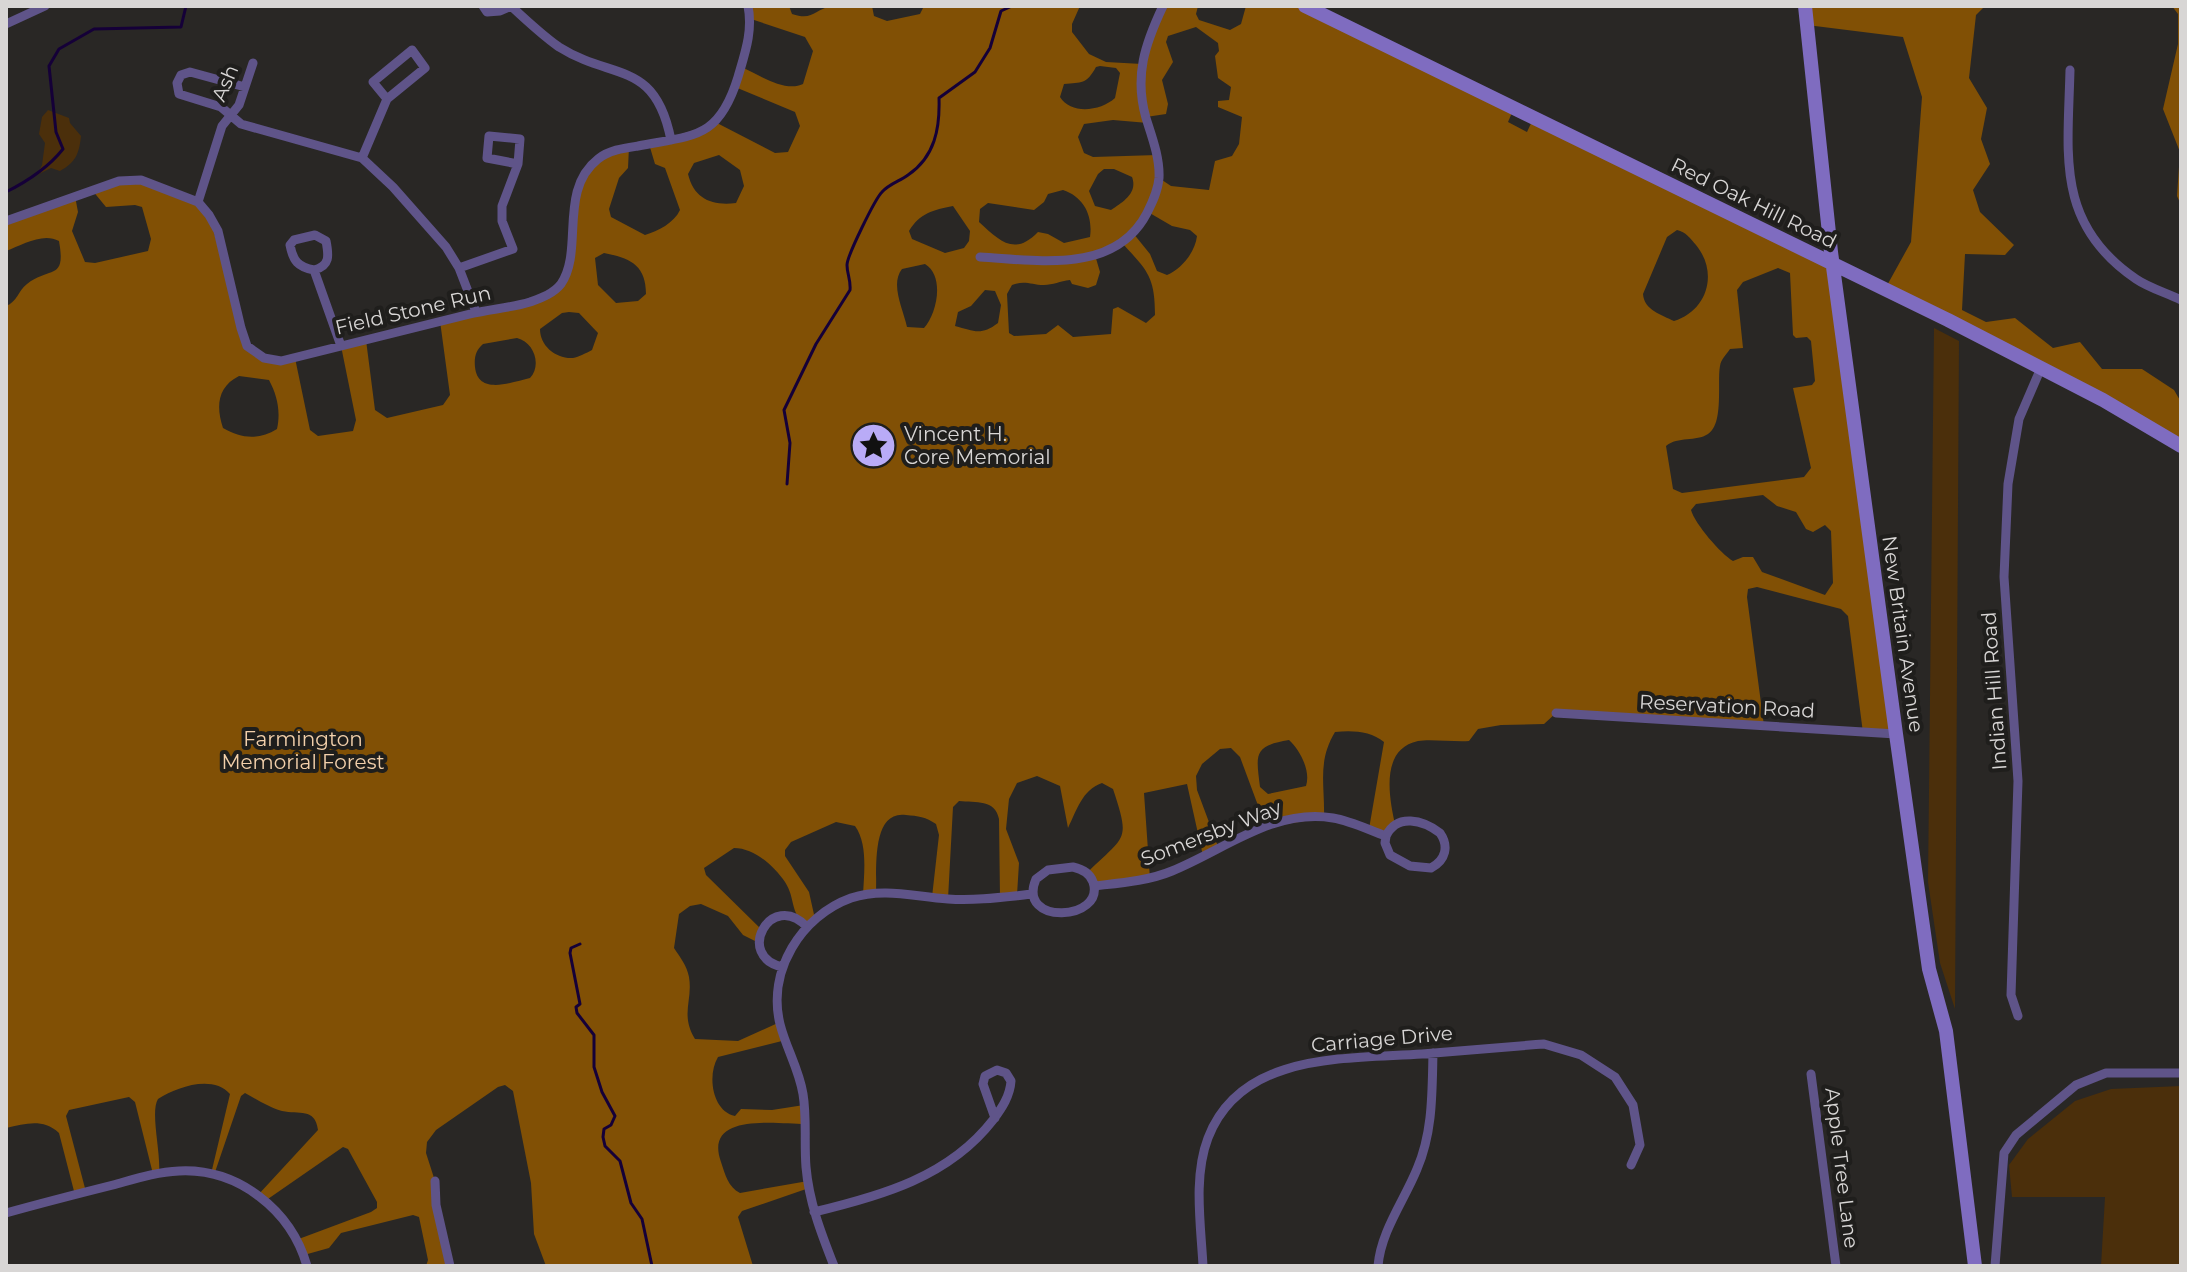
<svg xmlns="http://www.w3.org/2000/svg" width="2187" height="1272" viewBox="0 0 2187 1272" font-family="Montserrat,sans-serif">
<rect width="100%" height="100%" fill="#292725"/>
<path fill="#4b2f0b" d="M48 110 69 118 70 123 81 136C79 154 76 162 60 171L51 168 37 175 42 165 45 143 39 134 42 117Z
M1934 328 1959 341 1955 1009 1940 963 1928 882Z
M2181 1086V1266H2101L2105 1197H2012L2009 1165 2028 1139 2075 1101 2111 1089Z"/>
<path fill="#815005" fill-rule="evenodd" d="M748 6H789L792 14C813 21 814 10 831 6 843 3 859 6 872 6L874 16 887 21 920 14 924 6H1080L1072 24V32L1089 54 1106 62 1142 64 1163 6H1198L1196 14 1199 20 1230 30 1241 24 1246 6H1305L1514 108 1508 122 1527 132 1534 117 1833 263 1896 734 1863 733 1848 616 1841 609 1757 587 1748 589 1747 597 1764 726 1556 713 1544 724 1501 725 1478 729 1469 741C1455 742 1430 739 1418 741 1380 749 1389 797 1395 824L1386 836 1369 829 1384 742C1371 731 1352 730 1335 732 1317 762 1325 785 1324 818L1266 827 1240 757 1231 748 1220 749 1202 764 1196 776 1197 790 1219 849 1203 856 1187 784 1144 793 1150 879 1094 886 1087 873C1125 835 1131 843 1113 789L1102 783C1082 790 1077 810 1068 828L1060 786 1037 776 1017 783 1009 799 1006 829 1019 863 1017 895 1000 898 999 819C995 799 976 803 959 801L953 807 948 899 932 897 939 835 936 824C926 817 918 816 906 815 871 810 877 869 876 893L863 895C864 873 868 844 855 826L836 822 791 842 785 850V856L809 892 815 919 807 927C789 912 796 899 785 882 774 866 754 848 734 848L704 868 706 875 762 930 759 943 743 935 728 916 701 904 690 906 679 914 674 948C680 957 687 966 689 977 693 1001 680 1014 695 1039L738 1041 780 1022 786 1040 718 1057C707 1075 712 1111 735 1116L741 1109 772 1110 804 1105 805 1124C777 1124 703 1112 721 1162 725 1174 728 1187 740 1193L808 1181 809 1188 742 1211 738 1217 753 1266H546L534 1234 531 1183 513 1091 505 1085 498 1087 436 1130 427 1142 426 1153 435 1181 450 1266H426L428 1260 419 1217 413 1215 341 1233 329 1248 304 1255 296 1240 371 1212 377 1208V1202L348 1149 343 1147 265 1201 258 1195 318 1130C315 1107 299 1115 282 1111 270 1108 256 1099 245 1093L241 1096 214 1175 211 1174 230 1094C213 1074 176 1087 158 1099 150 1112 161 1152 159 1173L153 1174 135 1102 129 1097 69 1110 66 1116 86 1192 75 1195 59 1133C42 1118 26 1124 6 1128V306C17 302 18 291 27 284 51 266 66 281 59 241 43 232 22 245 6 251V221L75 196 78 212 72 231 85 262 95 263 148 251 151 239 142 207 135 205 106 207 92 190 141 180 198 202 209 215 247 346 264 358H295L310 430 318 436 353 431 356 420 341 346 366 340 375 410 387 418 443 405 450 395 440 321 549 295 567 267 577 192 601 156 629 147 628 168 619 178 609 209 611 217 645 235C658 231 674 223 680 210L665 168 655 164 649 144 717 123 775 153 788 152 800 126 795 112 735 87 741 67C758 74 785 93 803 84L813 51 805 37 751 19ZM1196 27 1218 43 1219 51 1215 56 1218 78 1231 87 1229 100 1218 101V107L1242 117 1239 144 1232 156 1215 161 1209 190 1171 186 1159 178 1157 155 1093 157 1084 153 1078 137 1084 124 1113 120 1148 123 1146 117 1166 114 1168 104 1162 80 1173 62 1166 42 1168 36ZM1100 66 1116 68 1120 73 1115 98C1101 111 1071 115 1060 97L1064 84C1082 82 1086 85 1096 67ZM719 155 740 170 744 186 736 203C712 206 694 199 688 174L694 163ZM1104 169H1114L1132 177C1138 193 1123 202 1111 210L1095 206 1089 191 1098 174ZM1063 190C1084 197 1093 216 1090 237L1064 243 1048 234 1038 232C1014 257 999 240 979 222L980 209 988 203 1034 210 1044 202 1048 194ZM953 206 970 231 969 241 964 248 945 253 912 239 909 231C920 213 933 210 953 206ZM1148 212 1172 226 1190 230 1197 236C1195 253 1181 269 1167 275L1157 271 1150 254 1133 233ZM1677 230C1686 232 1690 238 1696 245 1719 273 1707 311 1674 321 1662 315 1644 310 1643 294L1667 237ZM1121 242C1147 270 1155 276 1155 315L1146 323 1118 307 1113 309 1111 334 1073 337 1058 325 1046 334 1014 336 1009 333 1007 294 1012 285C1025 280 1031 285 1044 285 1053 285 1060 281 1070 280L1072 284 1088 288 1096 285 1100 272 1095 255ZM604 253C630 258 646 265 646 294L638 301 616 303 598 285 595 258ZM925 264C945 276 937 314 924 328L907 327C903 309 890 284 902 269ZM1778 268 1790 273 1793 335 1796 338 1807 337 1811 341 1815 381 1812 385 1793 388 1811 468 1804 477 1682 493 1673 489 1666 446C1678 436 1696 442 1708 434 1724 424 1717 382 1720 366 1721 359 1726 355 1730 349L1743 348 1737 290 1743 282ZM985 290 995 291 1001 305 998 323C981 336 974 331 955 326L958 312 971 306ZM569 312 579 313 598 333 592 350C586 353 579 357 573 358 556 359 540 346 540 329L562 313ZM517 338C534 342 542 365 530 378 512 382 478 396 475 367 474 357 476 350 483 344ZM239 376 269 380C277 395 281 411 277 429 259 440 242 439 223 428 216 407 217 387 239 376ZM1763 495 1777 506 1796 512 1806 529 1813 532 1825 525 1831 531 1833 583 1825 595 1762 572 1753 557H1743L1733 561C1721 554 1695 524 1691 510L1696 504ZM1289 740C1300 750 1311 771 1306 786L1268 794 1260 787C1256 754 1253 746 1289 740Z
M1805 6H1985L1976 15 1969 78 1987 108 1981 139 1990 164 1973 190 1980 212 2014 245 2005 255 1965 254 1962 310 1986 322 2015 318 2053 348 2080 342 2102 369H2142L2174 390 2181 402V446L1885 289 1911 242 1922 97 1903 37 1807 25Z
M2172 6H2181V205L2177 196 2180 152 2163 109 2178 44V14Z"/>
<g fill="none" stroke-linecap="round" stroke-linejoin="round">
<path stroke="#150038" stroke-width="3" d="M6 192C28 181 48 168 63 149L56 132 49 66 59 49 94 29 181 27 186 6
M787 484 790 443 784 410 816 344 850 290C851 280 847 274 847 265 847 256 875 199 882 192 889 184 900 181 908 175 935 157 940 128 939 98L975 72 990 48 1001 11 1012 6
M580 944 571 948 570 953 580 1004 576 1007 577 1013 594 1035V1067L602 1092 615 1116 611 1125 604 1129 603 1137 605 1146 620 1161 631 1203 642 1219 652 1266"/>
<path stroke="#5f5489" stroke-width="9" d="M483 6 487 12 500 11 511 6
M511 6C526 20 542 35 559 47 613 81 655 59 671 140
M6 24 45 6
M2070 70C2068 155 2055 224 2136 279 2149 288 2167 293 2181 300
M245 87 190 72 181 75 177 83 179 94 221 107 241 124 362 158 393 187 446 247 459 268 476 312
M362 158 387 99 425 68 412 50 373 82 387 99
M198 202 222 126 239 105 253 63
M6 221 119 181 141 180 198 202 209 215 218 231 241 328 247 346 264 358 281 361C344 345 407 330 470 314 490 309 511 308 530 302 541 298 553 294 561 284 584 251 558 190 598 159 609 150 625 148 638 146 695 135 719 139 738 77 745 53 753 31 748 6
M980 257C1036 260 1115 275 1147 213 1152 203 1158 191 1159 178 1160 158 1152 137 1146 118 1134 76 1145 44 1163 6
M459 268 513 249 502 221V206L518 164 520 139 489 136 487 158 518 164
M314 270C330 266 329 256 326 241L315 235 294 240 290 245C293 261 298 267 314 270L341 346
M1556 713 1896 734
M1073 867C1082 869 1090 873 1093 882 1106 921 1016 926 1036 879L1048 870Z
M1094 886C1120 883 1148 881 1172 871 1224 850 1274 808 1333 818 1351 821 1369 830 1386 836L1385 843 1390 855 1410 866 1431 868C1446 860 1449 846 1440 833 1423 820 1397 813 1386 836
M783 967C734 957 771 889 807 927
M2018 1016 2011 995 2018 781 2004 577 2008 484 2019 419 2041 368
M1811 1074 1836 1266
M435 1181 436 1205 450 1266
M814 1212C881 1196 949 1177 993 1120 1002 1108 1010 1096 1011 1081L1006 1073 997 1070 985 1076 983 1084 995 1118
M6 1213C42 1203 77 1194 113 1185 135 1179 156 1172 179 1171 238 1168 291 1210 307 1266
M834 1266C821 1233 809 1202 806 1167 804 1143 807 1118 803 1094 799 1069 786 1048 780 1024 767 971 801 916 851 898 884 887 915 897 948 899 976 901 1004 897 1033 894
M1203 1266C1201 1226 1193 1177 1208 1138 1241 1052 1346 1059 1422 1054 1462 1051 1503 1047 1544 1044L1581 1055 1615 1077 1633 1105 1640 1145 1631 1165
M1378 1266C1381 1231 1404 1201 1417 1169 1433 1132 1432 1092 1433 1053
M1995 1266 2004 1153 2016 1135 2076 1085 2106 1073H2181"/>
<path stroke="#7f6cc0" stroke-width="14" d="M1305 6 1948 320 2103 400 2181 446
M1805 6 1831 252 1896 734 1929 969 1946 1031 1975 1266"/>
</g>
<defs>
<symbol id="sight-disc" viewBox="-11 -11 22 22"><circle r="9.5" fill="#b9abf7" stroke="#1f1e1c"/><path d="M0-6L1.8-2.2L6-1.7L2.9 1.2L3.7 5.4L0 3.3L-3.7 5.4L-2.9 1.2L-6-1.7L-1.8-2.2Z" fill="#111"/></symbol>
</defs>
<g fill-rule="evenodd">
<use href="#sight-disc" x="848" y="420" width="51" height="51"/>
</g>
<g text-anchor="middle" stroke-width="8" stroke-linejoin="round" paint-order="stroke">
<g font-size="20" fill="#d8d6d5" stroke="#1f1e1c">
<text transform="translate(225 83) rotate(-67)" y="7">Ash</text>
<text transform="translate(1754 203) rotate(26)" y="7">Red Oak Hill Road</text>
<text transform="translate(413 310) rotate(-13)" y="7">Field Stone Run</text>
<text transform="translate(1903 634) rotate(82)" y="7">New Britain Avenue</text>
<text transform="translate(1994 691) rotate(-94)" y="7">Indian Hill Road</text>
<text transform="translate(1727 706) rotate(3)" y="7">Reservation Road</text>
<text transform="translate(1211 833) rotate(-21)" y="7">Somersby Way</text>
<text transform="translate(1382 1039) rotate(-5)" y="7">Carriage Drive</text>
<text transform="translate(1842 1168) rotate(83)" y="7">Apple Tree Lane</text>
</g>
<g font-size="20" fill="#d8d6d5" stroke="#1f1e1c" text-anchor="start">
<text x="904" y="441">Vincent H.<tspan x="904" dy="23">Core Memorial</tspan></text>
</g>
<g font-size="20" fill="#f3d0ab" stroke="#1f1e1c">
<text x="303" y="746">Farmington<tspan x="303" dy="23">Memorial Forest</tspan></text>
</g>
</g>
<rect width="2187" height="1272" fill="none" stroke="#d8d6d5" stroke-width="16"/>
</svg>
